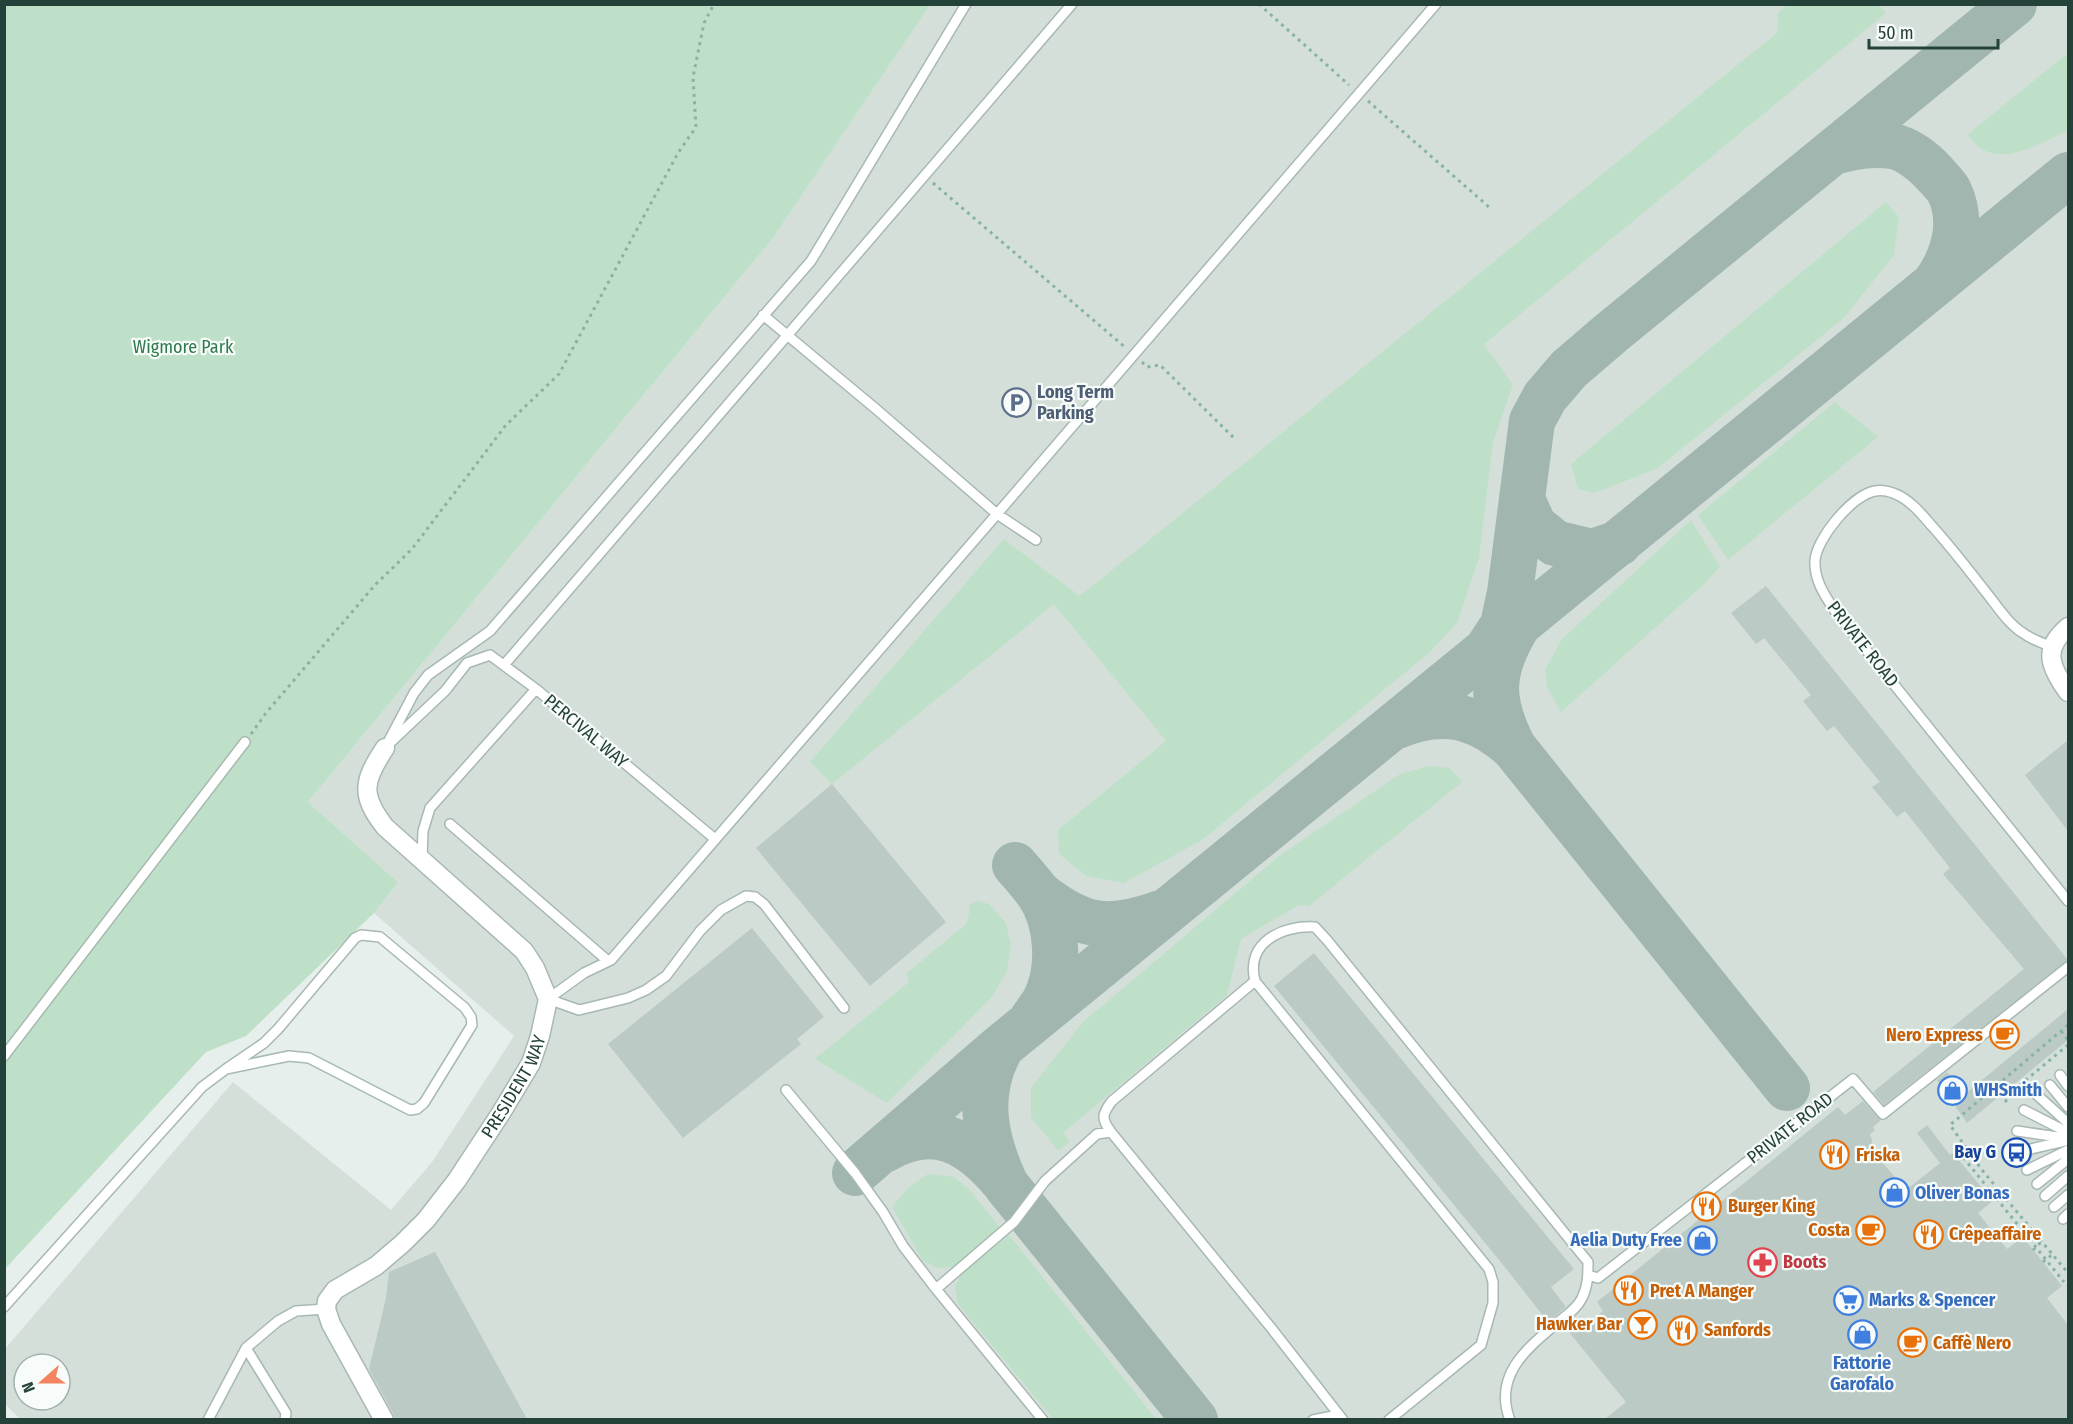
<svg xmlns="http://www.w3.org/2000/svg" width="2073" height="1424" viewBox="0 0 2073 1424" font-family="'Fira Sans Condensed',sans-serif">
<rect width="100%" height="100%" fill="#e6efeb"/>
<path fill="#d4dfda" fill-rule="evenodd" d="M930 5H2068V1419L21 1420 5 1404V1349L233 1082 391 1210 432 1162 514 1036 374 913 398 882 308 802 773 238ZM24 1364H60V1400H24Z"/>
<path fill="#bfe0c8" d="M5 5H930L773 238 308 802 398 882 374 913 246 1036 206 1052 5 1269Z
M1787 5H1879L1886 13 1484 344 1513 385 1493 442 1479 558 1457 623 1430 652 1202 840 1124 883 1086 876 1059 854 1058 830 1166 741 1054 604 832 784 810 762 1004 539 1080 596 1777 33 1778 13Z
M2068 53V130C2038 145 1991 174 1968 134Z
M1886 202 1899 217 1894 255 1844 318 1658 468 1595 493 1578 489 1571 464Z
M1835 402 1878 437 1728 560 1698 515Z
M1691 520 1720 567 1702 586 1561 712 1547 687 1545 670 1561 640Z
M1428 766 1450 768 1462 782 1309 906 1299 905 1241 939 1227 995 1063 1133 1070 1142 1058 1151 1031 1117V1088L1082 1023 1279 856 1400 774Z
M977 901 989 904 1006 923 1011 945 1007 971 992 997 887 1103 815 1059 909 982 907 973 966 924 969 914V905Z
M928 1174 954 1177 970 1190 1000 1228 954 1267 938 1268 923 1261 892 1207 908 1188Z
M1009 1235 1156 1419H1053L958 1304 955 1288 960 1275Z"/>
<g fill="none" stroke-linecap="round" stroke-linejoin="round">
<path stroke="#a2b6b0" stroke-width="46" d="M1833 152C1853 147 1871 143 1892 146 1908 149 1924 162 1934 173 1939 179 1946 185 1949 191 1964 222 1954 257 1935 283
M1522 499 1534 526 1555 543 1592 552 1619 543
M1488 648 1503 625 1510 593 1532 421 1545 397 1569 369 1611 333 2014 4
M1394 727C1442 707 1475 714 1514 748L1787 1088
M1514 748C1489 700 1490 671 1518 625
M1015 865C1023 874 1032 884 1039 894 1058 923 1061 970 1044 1002 1040 1008 1035 1015 1031 1021
M1038 893C1082 928 1108 932 1161 913
M1002 1046C975 1092 984 1138 1006 1185L1195 1420
M884 1150C934 1120 970 1142 1004 1182
M855 1173 1002 1046 2068 175"/>
</g>
<path fill="#bbcac4" d="M1766 586 2068 960 1884 1105 1873 1092 2024 969 1943 874 1950 868 1905 811 1897 817 1872 787 1880 782 1834 726 1827 731 1803 701 1811 695 1764 638 1756 644 1731 613Z
M2068 740V831L2025 775Z
M832 784 946 922 870 986 756 848Z
M752 928 824 1017 797 1039 801 1044 683 1138 608 1044Z
M1314 953 1574 1269 1551 1287 1566 1307 1548 1322 1500 1261 1274 986Z
M2068 1009V1040L1967 1123 1937 1080 1947 1072 1965 1094Z
M1863 1101 1881 1120 1873 1127 1875 1130 1870 1134 1872 1140 1871 1149 1906 1190 1940 1163 1917 1133 1927 1125 1950 1155 1953 1153 1993 1201 1978 1213 2007 1249 2023 1237 2062 1286 2047 1298 2068 1325V1419H1605L1626 1402 1564 1326 1575 1317 1582 1327 1603 1311 1597 1302 1838 1107 1845 1115Z
M435 1252 527 1419H396L369 1369 386 1298 389 1272Z"/>
<g fill="none" stroke-linecap="round" stroke-linejoin="round">
<defs>
<path id="service" d="M763 315 876 409 997 514 1036 540
M2052 647C2042 643 2031 639 2023 633 2009 624 1999 609 1989 596 1970 572 1952 548 1931 525 1921 513 1908 498 1893 493 1888 491 1880 490 1875 491 1852 495 1816 539 1815 561 1814 580 1825 596 1835 611L2068 901
M504 665 1072 4
M391 742 445 691 467 663 490 655 536 689 715 839
M385 748 414 693 428 675 490 631 811 261 966 4
M450 824 608 961
M422 858 423 831 430 808 536 689
M361 935 380 937 465 1008 471 1017 472 1025 424 1103 417 1109 410 1110 309 1058 289 1056 226 1069 264 1043 278 1029 355 938Z
M548 999 584 973 611 960 997 514 1436 4
M548 999 579 1010 628 998 646 990 666 976 700 931 721 910 746 896 755 897 764 904 844 1008
M4 1056 245 742
M2060 1075 2068 1086
M2050 1085 2068 1107
M786 1090 855 1173 883 1212 903 1246 936 1289 1043 1420
M2037 1095 2068 1123
M2024 1110 2067 1132
M2017 1131 2065 1138
M1111 1132C1101 1119 1102 1114 1112 1101L1255 981
M2018 1152 2065 1141
M2027 1170 2068 1150
M2037 1184 2068 1159
M2045 1196 2068 1176
M2054 1207 2068 1195
M2063 1219 2068 1214
M1588 1275 1598 1278 1853 1079 1883 1114 2068 967
M936 1289 1014 1222 1045 1181 1097 1134 1111 1132 1272 1329 1343 1420
M4 1307 202 1087 226 1069
M246 1348 286 1413 285 1420
M208 1420 246 1348 278 1321 296 1311 326 1309
M1313 1420 1338 1415
M1389 1420 1481 1345 1493 1303V1282L1489 1269 1255 981C1245 942 1283 925 1315 927L1327 940 1588 1262C1588 1275 1588 1286 1582 1298 1577 1309 1565 1316 1556 1324 1526 1349 1493 1376 1510 1420"/>
<g id="minor">
<path d="M2068 627C2042 649 2050 667 2068 692"/>
<path id="s1" d="M384 1420 331 1324 326 1309 327 1301 335 1290 376 1266 403 1243 426 1220 457 1180 501 1113 531 1063 540 1036 548 999 535 968 524 951 385 827C360 795 363 781 385 748"/>
</g>
</defs>
<use href="#service" stroke="#a8b8b2" stroke-width="12"/>
<use href="#minor" stroke="#a8b8b2" stroke-width="21"/>
<path stroke="#86b3a5" stroke-width="3" stroke-dasharray="3 4.5" stroke-linecap="butt" d="M1259 4 1349 85
M1368 101 1489 207
M933 183 1126 348
M1142 362 1147 367 1160 365 1236 440
M251 734 266 713 375 585 412 549 506 425 559 374 678 153 696 127 693 77 704 23 714 4
M2068 1025 1950 1125 1982 1170 2068 1273
M2061 1031 2068 1040
M2005 1102 2015 1089 2068 1045
M1954 1146 2064 1282
M2033 1250 2042 1241
M2043 1262 2053 1254"/>
<use href="#service" stroke="#fff" stroke-width="9"/>
<use href="#minor" stroke="#fff" stroke-width="18"/>
</g>
<defs>
<symbol id="parking-ring" viewBox="-11 -11 22 22"><circle r="9.5" fill="#f7fbf9" stroke="#5c6f8a" stroke-width="1.5"/><path d="M-3.5-5.5H1a3.5 3.5 0 0 1 0 7H-1V5.5H-3.5ZM-1-3.4V-.6H.8a1.4 1.4 0 0 0 0-2.8Z" fill="#5c6f8a"/></symbol>
<symbol id="cafe-ring" viewBox="-11 -11 22 22"><circle r="9.5" fill="#f7fbf9" stroke="#e8710a" stroke-width="1.5"/><path d="M-5.5-4.5H6V0H3Q3 3.5 0 3.5H-2.5Q-5.5 3.5-5.5 0ZM3-3.2v2h1.7v-2ZM-6 4.5H4V6H-6Z" fill="#e8710a"/></symbol>
<symbol id="shop-ring" viewBox="-11 -11 22 22"><circle r="9.5" fill="#f7fbf9" stroke="#3f7fe0" stroke-width="1.5"/><path d="M-5-2.5h2.3a2.7 3.5 0 0 1 5.4 0H5L5.5 6h-11ZM-1.5-2.5h3a1.5 2.3 0 0 0-3 0Z" fill="#3f7fe0"/></symbol>
<symbol id="bus-ring" viewBox="-11 -11 22 22"><circle r="9.5" fill="#f7fbf9" stroke="#1a4fb4" stroke-width="1.5"/><path d="M-5-6H5V4H4V6H2V4H-2V6H-4V4H-5ZM-3.5-4V0h7V-4ZM-3.5 1.2v1.5H-2V1.2ZM2 1.2v1.5H3.5V1.2Z" fill="#1a4fb4"/></symbol>
<symbol id="restaurant-ring" viewBox="-11 -11 22 22"><circle r="9.5" fill="#f7fbf9" stroke="#e8710a" stroke-width="1.5"/><path d="M-5-6h1v4h1v-4h1v4h1v-4h1v5L-1.5 .5V6h-2V.5L-5-1ZM5-6V6H3V1.5H1.5Q1.5-4 5-6Z" fill="#e8710a"/></symbol>
<symbol id="pharmacy-ring" viewBox="-11 -11 22 22"><circle r="9.5" fill="#f7fbf9" stroke="#e0444e" stroke-width="1.5"/><path d="M-2-6h4v4h4v4h-4v4h-4v-4h-4v-4h4Z" fill="#e0444e"/></symbol>
<symbol id="supermarket-ring" viewBox="-11 -11 22 22"><circle r="9.5" fill="#f7fbf9" stroke="#3f7fe0" stroke-width="1.5"/><path d="M-6-5.5h2.5l.6 2H6L4.5 2H-2.5L-4.4-4H-6ZM-1.5 3.2a1.3 1.3 0 1 0 .1 0ZM3 3.2a1.3 1.3 0 1 0 .1 0Z" fill="#3f7fe0"/></symbol>
<symbol id="bar-ring" viewBox="-11 -11 22 22"><circle r="9.5" fill="#f7fbf9" stroke="#e8710a" stroke-width="1.5"/><path d="M-6-5H6L.8 .8V4.5H3.5V6h-7V4.5H-.8V.8Z" fill="#e8710a"/></symbol>
</defs>
<g fill-rule="evenodd">
<use href="#parking-ring" x="1000" y="386" width="33" height="33"/>
<use href="#cafe-ring" x="1988" y="1018" width="33" height="33"/>
<use href="#shop-ring" x="1936" y="1074" width="33" height="33"/>
<use href="#bus-ring" x="2000" y="1136" width="33" height="33"/>
<use href="#restaurant-ring" x="1818" y="1138" width="33" height="33"/>
<use href="#shop-ring" x="1878" y="1176" width="33" height="33"/>
<use href="#restaurant-ring" x="1690" y="1190" width="33" height="33"/>
<use href="#cafe-ring" x="1854" y="1214" width="33" height="33"/>
<use href="#restaurant-ring" x="1912" y="1218" width="33" height="33"/>
<use href="#shop-ring" x="1686" y="1224" width="33" height="33"/>
<use href="#pharmacy-ring" x="1746" y="1246" width="33" height="33"/>
<use href="#restaurant-ring" x="1612" y="1274" width="33" height="33"/>
<use href="#supermarket-ring" x="1832" y="1284" width="33" height="33"/>
<use href="#bar-ring" x="1626" y="1308" width="33" height="33"/>
<use href="#restaurant-ring" x="1666" y="1314" width="33" height="33"/>
<use href="#shop-ring" x="1846" y="1318" width="33" height="33"/>
<use href="#cafe-ring" x="1896" y="1326" width="33" height="33"/>
</g>
<g text-anchor="middle" stroke-width="4.5" stroke-linejoin="round" paint-order="stroke">
<g font-size="18" fill="#2d7a4b" stroke="#f7fbf9">
<text x="183" y="353">Wigmore Park</text>
</g>
<g font-size="18" font-weight="bold" fill="#4e5e75" stroke="#f7fbf9" text-anchor="start">
<text x="1037" y="398">Long Term<tspan x="1037" dy="21">Parking</tspan></text>
</g>
<g font-size="18" fill="#24423a" stroke="#f7fbf9">
<text transform="translate(1863 644) rotate(52)" y="6">PRIVATE ROAD</text>
<text transform="translate(586 731) rotate(40)" y="6">PERCIVAL WAY</text>
<text dy="6" stroke="none"><textPath href="#s1" startOffset="423">PRESIDENT WAY</textPath></text>
<text transform="translate(1790 1128) rotate(-38)" y="6">PRIVATE ROAD</text>
</g>
<g font-size="18" font-weight="bold" fill="#c56008" stroke="#f7fbf9" text-anchor="start">
<text x="1983" y="1041" text-anchor="end">Nero Express</text>
<text x="1856" y="1161">Friska</text>
<text x="1728" y="1212">Burger King</text>
<text x="1850" y="1236" text-anchor="end">Costa</text>
<text x="1949" y="1240">Crêpeaffaire</text>
<text x="1650" y="1297">Pret A Manger</text>
<text x="1622" y="1330" text-anchor="end">Hawker Bar</text>
<text x="1704" y="1336">Sanfords</text>
<text x="1933" y="1349">Caffè Nero</text>
</g>
<g font-size="18" font-weight="bold" fill="#366cbe" stroke="#f7fbf9" text-anchor="start">
<text x="1974" y="1096">WHSmith</text>
<text x="1915" y="1199">Oliver Bonas</text>
<text x="1682" y="1246" text-anchor="end">Aelia Duty Free</text>
<text x="1869" y="1306">Marks &amp; Spencer</text>
<text x="1862" y="1369" text-anchor="middle">Fattorie<tspan x="1862" dy="21">Garofalo</tspan></text>
</g>
<g font-size="18" font-weight="bold" fill="#164399" stroke="#f7fbf9" text-anchor="end">
<text x="1996" y="1158">Bay G</text>
</g>
<g font-size="18" font-weight="bold" fill="#be3a42" stroke="#f7fbf9" text-anchor="start">
<text x="1783" y="1268">Boots</text>
</g>
</g>
<rect width="2073" height="1424" fill="none" stroke="#24423a" stroke-width="12"/>
<g transform="translate(42 1382) rotate(249)"><circle r="28" fill="#f7fbf9" stroke="#a3b1ad" stroke-width="1.5"/>
<path d="M0-4.5L10 22L0 15L-10 22Z" fill="#f4845f"/>
<text y="-9" font-size="16" font-weight="bold" text-anchor="middle" fill="#24423a">N</text>
</g>
<path d="M1869 39v9h129v-9" fill="none" stroke="#24423a" stroke-width="3"/>
<text x="1878" y="39" font-size="18" fill="#24423a" stroke="#f7fbf9" stroke-width="4.5" paint-order="stroke">50 m</text>
</svg>
